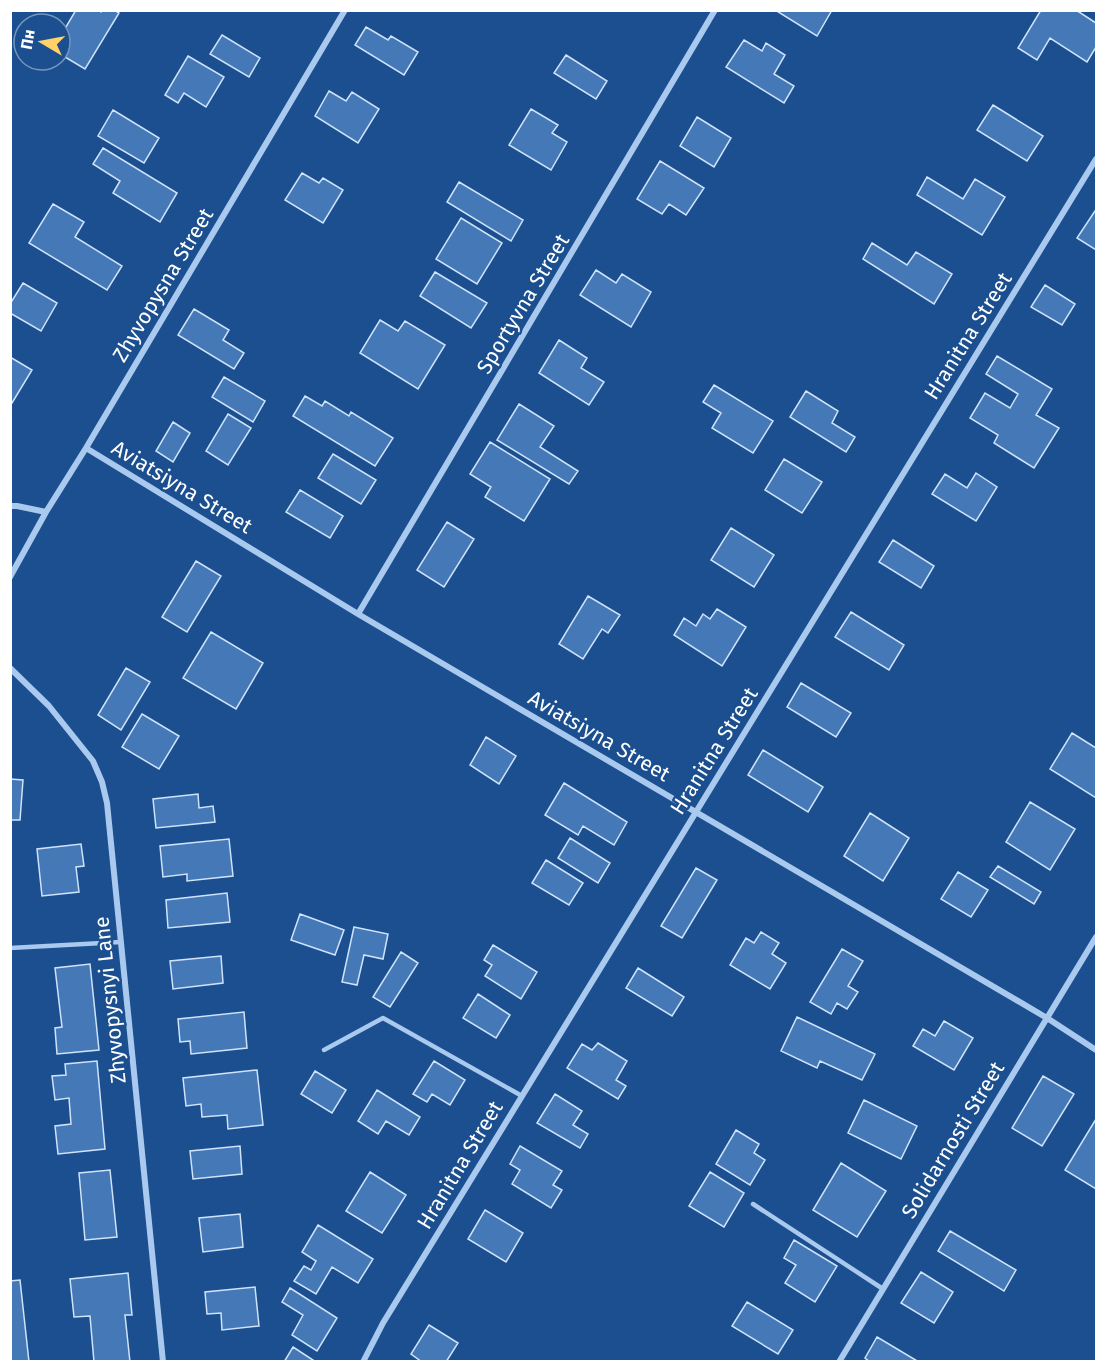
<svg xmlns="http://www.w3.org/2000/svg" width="1107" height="1372" viewBox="0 0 1107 1372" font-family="'Fira Sans',sans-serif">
<rect width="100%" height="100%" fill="#1b4f8f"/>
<path fill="#4478b7" stroke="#cfe3fa" stroke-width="1.5" d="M76 10H98L101 12 102 10H114L119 13 85 69 60 54V37Z
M775 10H832L817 36Z
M1041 10H1076L1096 23V47L1087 62 1050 38 1037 60 1018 48Z
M366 27 388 40 391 36 418 52 404 75 355 45Z
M222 35 260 58 249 77 210 54Z
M744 40 762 51 766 43 785 55 774 74 794 86 784 103 726 67Z
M566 55 607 81 596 99 554 73Z
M188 56 224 77 206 107 184 93 178 103 165 95Z
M329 91 346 101 352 92 379 109 358 143 315 116Z
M993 105 1043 136 1027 161 977 130Z
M531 109 558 125 552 133 567 142 551 170 509 145Z
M113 110 159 138 144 163 98 136Z
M697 117 731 138 714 167 680 146Z
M103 148 177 193 160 222 113 193 120 181 93 164Z
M660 161 704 188 686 215 669 204 662 214 637 199Z
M302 173 319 183 323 178 343 190 323 223 285 200Z
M927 177 963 199 975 179 1005 197 982 235 917 195Z
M459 182 523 220 511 241 447 202Z
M53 204 84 222 75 237 122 266 107 290 29 243Z
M1095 211 1096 212V250L1077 238Z
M461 218 502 243 477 284 436 259Z
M872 243 907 265 916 252 952 274 934 304 863 259Z
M596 270 616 283 622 274 651 292 631 327 580 295Z
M435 272 487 303 471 328 420 296Z
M23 283 57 303 41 331 10 313V304Z
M1045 285 1075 304 1062 325 1031 307Z
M194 309 229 330 223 340 244 353 234 369 178 335Z
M380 320 398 331 405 321 445 345 418 389 360 353Z
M559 340 587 358 581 368 604 382 589 405 539 373Z
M997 356 1052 389 1036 415 1059 428 1034 468 994 443 998 435 970 418 985 393 1010 408 1018 394 986 374Z
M10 357 32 370 12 403 10 402Z
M224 377 265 401 253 422 212 397Z
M714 385 773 421 753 453 712 428 721 413 703 402Z
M806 391 838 411 832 423 855 437 846 452 790 417Z
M305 396 322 406 325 401 349 416 351 412 393 438 375 466 293 416Z
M519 404 554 426 540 447 578 471 569 484 497 440Z
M228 414 251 428 228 465 206 451Z
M173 422 190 433 173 462 156 451Z
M490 442 550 479 524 521 485 497 491 487 470 474Z
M333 454 376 480 361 504 318 478Z
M784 459 822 482 802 513 765 490Z
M976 473 997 487 976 521 932 494 945 474 967 488Z
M300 490 343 516 330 538 286 512Z
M447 522 474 539 444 587 417 570Z
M731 528 774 555 754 587 711 560Z
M893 540 934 566 921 588 879 562Z
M196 561 221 576 187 632 162 617Z
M588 596 620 615 608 633 602 629 583 659 559 644Z
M717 609 746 627 722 666 674 635 684 618 696 626 703 614 710 619Z
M851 612 904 645 889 670 835 637Z
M211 632 263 663 236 709 183 678Z
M126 668 150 682 121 730 98 715Z
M801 683 851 713 836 737 787 707Z
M142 714 179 736 159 769 122 747Z
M1072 733 1096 748V798L1050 769Z
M486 737 516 756 499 784 470 765Z
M763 750 823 787 808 812 748 775Z
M10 779 23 780 20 820H10Z
M564 783 627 822 614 845 583 826 578 835 545 815Z
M198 794 199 808 213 806 215 822 156 828 153 799Z
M1030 802 1075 829 1050 870 1006 842Z
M870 813 909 838 883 881 844 856Z
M570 838 610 863 598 883 558 858Z
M229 839 233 876 187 881V874L163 877 160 846Z
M81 844 84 866 76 867 79 892 42 896 37 849Z
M546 860 583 883 569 905 532 883Z
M998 866 1041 892 1034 904 990 877Z
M696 868 717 880 682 938 661 926Z
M958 872 988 890 971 917 941 899Z
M227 893 230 922 168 928 166 900Z
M300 914 344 930 335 955 291 940Z
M354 927 388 934 383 959 364 955 357 985 342 982Z
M761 932 779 943 772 954 786 963 770 989 730 965 746 938 754 943Z
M493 945 537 972 521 999 485 976 492 965 484 960Z
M842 949 863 961 848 986 858 992 847 1009 837 1003 831 1014 810 1002Z
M401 952 418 963 390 1007 373 997Z
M221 956 223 983 173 989 170 961Z
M90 964 99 1050 57 1054 55 1028 62 1027 55 968Z
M638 968 684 997 672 1016 626 988Z
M478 994 510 1015 496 1038 463 1018Z
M244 1012 247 1048 191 1054 190 1041 180 1042 178 1019Z
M797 1017 875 1054 862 1080 820 1061 817 1068 781 1051Z
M944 1021 973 1038 954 1070 913 1046 923 1029 935 1036Z
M598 1043 627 1061 616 1080 626 1086 618 1099 567 1068 582 1044 592 1050Z
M97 1061 105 1149 58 1154 55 1126 71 1124 69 1098 55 1100 52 1076 66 1075 65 1064Z
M434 1061 465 1080 450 1105 432 1094 427 1102 413 1094Z
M257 1070 263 1125 228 1129 227 1115 202 1117 201 1104 186 1106 183 1078Z
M315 1071 346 1090 332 1113 301 1094Z
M1043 1076 1074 1094 1042 1146 1012 1128Z
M377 1090 420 1117 409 1135 386 1121 378 1134 358 1121Z
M555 1094 582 1111 573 1125 588 1134 580 1148 537 1123Z
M864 1100 917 1126 901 1159 848 1133Z
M1096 1119V1189L1065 1170Z
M736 1130 759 1144 754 1153 765 1160 750 1185 716 1164Z
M240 1146 242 1174 193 1179 190 1151Z
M520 1146 562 1171 553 1185 562 1190 551 1208 512 1184 520 1170 510 1164Z
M841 1163 886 1191 857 1237 813 1210Z
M110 1170 117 1237 85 1240 79 1173Z
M370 1172 406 1195 382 1233 346 1211Z
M710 1172 744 1193 724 1227 689 1206Z
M485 1210 523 1233 506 1262 468 1239Z
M240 1214 243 1247 203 1252 199 1218Z
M318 1225 373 1259 358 1283 332 1267 316 1294 294 1281 304 1266 311 1270 316 1261 302 1252Z
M950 1231 1016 1270 1004 1291 938 1251Z
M794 1240 837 1266 815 1302 785 1283 796 1265 784 1258Z
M921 1272 953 1292 934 1323 901 1303Z
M128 1273 132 1315H125L130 1362H94L90 1316 74 1317 70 1279Z
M20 1280 29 1362H10V1281Z
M255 1287 259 1326 222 1330 221 1313 207 1314 205 1292Z
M290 1288 337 1318 317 1351 292 1335 303 1315 282 1302Z
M747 1302 793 1330 778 1354 732 1326Z
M429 1325 458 1343 446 1362H422L411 1354Z
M877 1337 919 1362H870L865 1358Z
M293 1347 316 1362H284Z"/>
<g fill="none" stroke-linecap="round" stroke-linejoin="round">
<path stroke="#a9c9ee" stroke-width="4.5" d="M10 948 121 942
M324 1050 383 1018 522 1096
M753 1204 883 1289"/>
<path stroke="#a9c9ee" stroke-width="6" d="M86 448 358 614 1047 1018 1096 1050
M10 506H17L46 512
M10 577 46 512 86 448 345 10
M358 614 715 10
M10 668 49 706 93 761 102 782 107 803 163 1362
M363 1362 383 1323 1096 159
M839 1362 1096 937"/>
</g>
<g text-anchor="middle" stroke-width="5" stroke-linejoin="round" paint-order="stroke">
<g font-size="21" fill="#fff" stroke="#1b4f8f">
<text transform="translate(163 285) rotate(-59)" y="7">Zhyvopysna Street</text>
<text transform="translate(523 304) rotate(-59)" y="7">Sportyvna Street</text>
<text transform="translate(968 336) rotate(-58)" y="7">Hranitna Street</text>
<text transform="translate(182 487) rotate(31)" y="7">Aviatsiyna Street</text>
<text transform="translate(599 736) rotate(30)" y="7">Aviatsiyna Street</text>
<text transform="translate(714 751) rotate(-58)" y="7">Hranitna Street</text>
<text transform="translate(110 1000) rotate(-96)" y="7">Zhyvopysnyi Lane</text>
<text transform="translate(953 1140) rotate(-59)" y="7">Solidarnosti Street</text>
<text transform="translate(460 1165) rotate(-59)" y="7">Hranitna Street</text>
</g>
</g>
<rect width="1107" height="1372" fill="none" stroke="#ffffff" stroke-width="24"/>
<g transform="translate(42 42) rotate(280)"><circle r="28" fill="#1b4f8f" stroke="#7695bc" stroke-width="1.5"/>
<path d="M0-4.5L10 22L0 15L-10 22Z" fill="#ffd166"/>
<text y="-9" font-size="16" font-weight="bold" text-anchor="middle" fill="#ffffff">Пн</text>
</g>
</svg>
